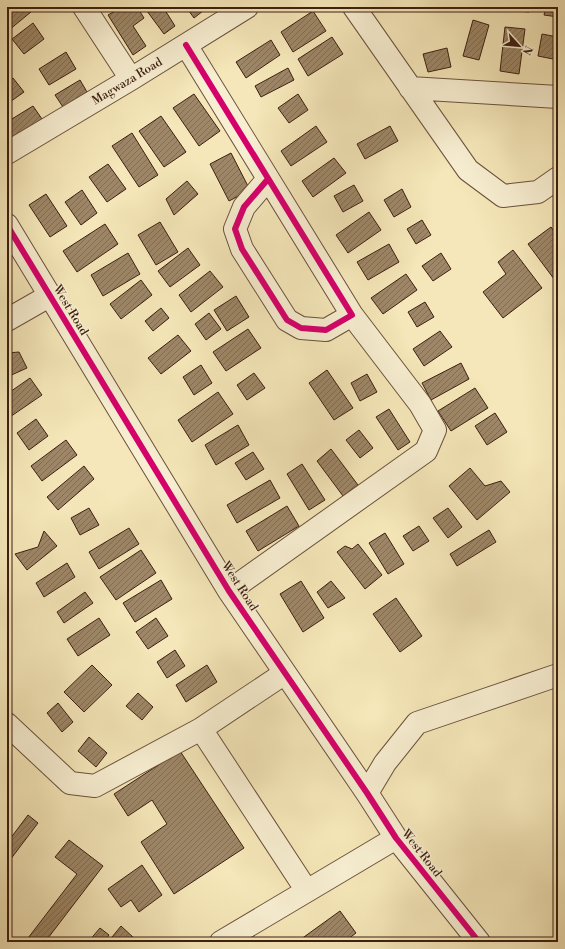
<svg xmlns="http://www.w3.org/2000/svg" width="565" height="949" viewBox="0 0 565 949" font-family="'Libre Bodoni',serif">
<defs>
<pattern id="building-hatch" width="6" height="6" patternUnits="userSpaceOnUse"><rect width="6" height="6" fill="#9d8768"/><path d="M-1 1l2-2M0 6l6-6M5 7l2-2" fill="none" stroke="#816e54"/></pattern>
</defs>
<rect width="100%" height="100%" fill="#f5e7b9"/>
<filter id="stains"><feTurbulence type="fractalNoise" baseFrequency=".005" numOctaves="4"/><feColorMatrix values="0 0 0 0 .2 0 0 0 0 .09 0 0 0 0 .02 0 0 0 .5 -.17"/></filter>
<radialGradient id="worn" r=".72"><stop offset=".6" stop-color="#630" stop-opacity="0"/><stop offset="1" stop-color="#630" stop-opacity=".3"/></radialGradient>
<path fill="url(#building-hatch)" stroke="#3d1f11" d="M7 7H37L9 30Z
M122 7H137L144 18 133 26 146 46 133 55 108 15Z
M144 7H163L175 26 164 34Z
M186 7H208L194 18Z
M510 7H530L529 12 509 10Z
M546 7H558V17L544 15Z
M313 11 326 31 293 52 281 32Z
M473 20 489 25 479 60 463 56Z
M33 23 44 39 24 54 12 39Z
M505 27 525 29 519 74 500 71Z
M542 34 558 37V60L538 56Z
M332 37 343 54 308 76 298 59Z
M271 40 280 55 246 78 236 62Z
M447 48 451 67 428 72 423 54Z
M66 52 76 69 49 85 39 69Z
M288 68 294 80 261 97 255 86Z
M13 78 24 92 7 104V82Z
M80 80 87 92 63 107 55 95Z
M194 94 220 131 199 146 173 108Z
M298 94 308 110 289 123 278 108Z
M33 106 42 119 7 141V122Z
M161 116 186 152 164 167 139 131Z
M316 126 327 142 291 166 281 151Z
M390 126 398 141 365 159 357 144Z
M132 133 158 175 139 187 112 146Z
M231 153 250 190 229 201 210 164Z
M334 158 346 173 313 197 302 181Z
M108 164 126 189 107 202 89 177Z
M187 181 198 194 174 215 166 199Z
M354 185 363 201 343 212 334 196Z
M402 189 411 207 394 217 384 200Z
M82 190 97 213 81 225 65 202Z
M46 194 67 226 50 237 29 205Z
M369 212 381 230 348 253 336 235Z
M422 220 431 235 416 244 407 229Z
M160 222 178 252 156 265 138 235Z
M105 224 118 244 77 272 63 251Z
M551 227 558 237 557 283 528 244Z
M389 244 399 262 368 280 357 262Z
M188 248 200 265 170 287 158 271Z
M513 250 542 288 503 318 483 292 506 274 498 262Z
M128 253 140 274 103 296 91 275Z
M441 253 451 269 433 281 422 266Z
M210 271 223 287 191 312 179 295Z
M406 274 417 290 383 314 371 298Z
M141 280 152 295 121 319 110 304Z
M236 296 249 317 227 331 214 310Z
M425 302 434 317 417 327 408 312Z
M161 308 169 318 153 331 145 321Z
M209 313 221 329 206 340 195 324Z
M248 329 261 348 226 371 213 352Z
M440 331 452 347 424 366 413 349Z
M178 335 191 351 161 374 148 358Z
M19 352 27 368 7 377V353Z
M461 363 469 379 431 400 422 383Z
M201 365 212 383 194 395 183 377Z
M327 370 353 408 334 420 309 383Z
M254 373 265 388 247 400 237 385Z
M367 374 377 392 360 401 351 383Z
M30 378 42 395 7 419V394Z
M475 388 488 408 451 431 438 411Z
M218 392 233 414 192 442 178 420Z
M389 409 410 442 398 450 376 417Z
M495 413 507 432 487 445 475 426Z
M36 419 48 436 29 450 17 433Z
M238 425 249 445 216 465 205 445Z
M359 430 373 448 360 458 346 440Z
M66 440 77 455 42 481 31 466Z
M331 449 358 485 343 496 317 461Z
M253 452 264 469 246 480 235 463Z
M302 464 325 500 309 510 287 474Z
M84 466 94 479 58 510 47 497Z
M470 468 485 486 501 481 510 492 477 520 449 486Z
M270 480 280 498 237 523 227 505Z
M287 506 299 526 258 551 246 531Z
M89 508 99 525 80 535 71 518Z
M448 508 462 527 448 538 433 518Z
M419 526 429 541 413 551 403 536Z
M129 528 139 544 99 569 89 552Z
M489 530 496 542 457 566 450 554Z
M44 531 57 546 27 570 15 554 38 547Z
M385 533 404 564 388 574 369 543Z
M358 544 382 575 365 589 337 552 345 546 352 549Z
M141 550 156 573 116 600 100 577Z
M67 563 75 577 44 597 36 583Z
M161 580 172 599 135 622 123 603Z
M301 581 324 618 303 632 280 594Z
M331 581 345 598 328 608 317 592Z
M85 592 93 603 64 623 57 612Z
M396 598 422 636 400 652 373 614Z
M99 618 110 635 78 656 67 639Z
M156 618 168 636 148 649 136 632Z
M175 650 185 666 167 678 157 662Z
M92 665 112 685 84 712 64 692Z
M207 665 217 682 186 702 176 685Z
M138 693 153 707 142 720 126 706Z
M58 703 73 722 62 732 47 713Z
M89 737 107 753 96 767 78 751Z
M180 751 244 848 174 894 141 842 167 824 152 800 128 816 114 794Z
M28 815 38 823 7 864V843Z
M69 840 103 866 45 942H25L77 874 55 857Z
M142 865 162 895 139 912 131 900 121 907 108 889Z
M340 911 356 933 344 942H297Z
M121 926 135 939 133 942H108Z
M100 928 109 935 103 942H88Z"/>
<g fill="none" stroke-linecap="round" stroke-linejoin="round">
<defs>
<path id="minor" d="M84 7 131 79
M354 7 468 170 503 196 538 192 558 178
M186 45 352 315 326 330 301 328 287 320 242 249 235 229 244 207 268 179
M410 88 558 97
M7 153 131 79 247 7
M7 225 229 591 367 793 396 838 479 942
M7 320 49 296
M229 591 426 451 435 430 420 404 352 315
M7 724 70 783 95 786 201 729 285 673
M201 729 307 891
M367 793 385 763 417 723 558 675
M221 942 396 838"/>
</defs>
<use href="#minor" stroke="#6b513b" stroke-width="24"/>
<use href="#minor" stroke="#f8efd2" stroke-width="22"/>
<defs>
<path id="cycleway" d="M186 45 352 315 326 330 301 328 287 320 242 249 235 229 244 207 268 179
M7 225 229 591 367 793 396 838 479 942"/>
</defs>
<use href="#cycleway" stroke="#f8efd2" stroke-width="8"/>
<use href="#cycleway" stroke="#d6006c" stroke-width="6"/>
</g>
<g text-anchor="middle" stroke-width="3" stroke-linejoin="round" paint-order="stroke">
<g font-size="12" fill="#3d1f11" stroke="#f8efd2">
<text transform="translate(127 81) rotate(-31)" y="4">Magwaza Road</text>
<text transform="translate(71 310) rotate(59)" y="4">West Road</text>
<text transform="translate(240 586) rotate(57)" y="4">West Road</text>
<text transform="translate(422 853) rotate(52)" y="4">West Road</text>
</g>
</g>
<rect width="565" height="949" fill="none" stroke="#f5e7b9" stroke-width="24"/>
<rect x="8" y="8" width="549" height="933" fill="none" stroke="#3d1f11" stroke-width="2"/>
<rect x="12" y="12" width="541" height="925" fill="none" stroke="#3d1f11"/>
<g transform="translate(519 46) rotate(117)" stroke="#f8efd2" stroke-width="3" paint-order="stroke">
<path d="M0-3L7 15L0 10L-7 15Z" fill="#3d1f11"/>
<text y="-6" font-size="11" font-weight="bold" text-anchor="middle" fill="#3d1f11">N</text>
</g>
<rect width="100%" height="100%" filter="url(#stains)"/>
<rect width="100%" height="100%" fill="url(#worn)"/>
</svg>
